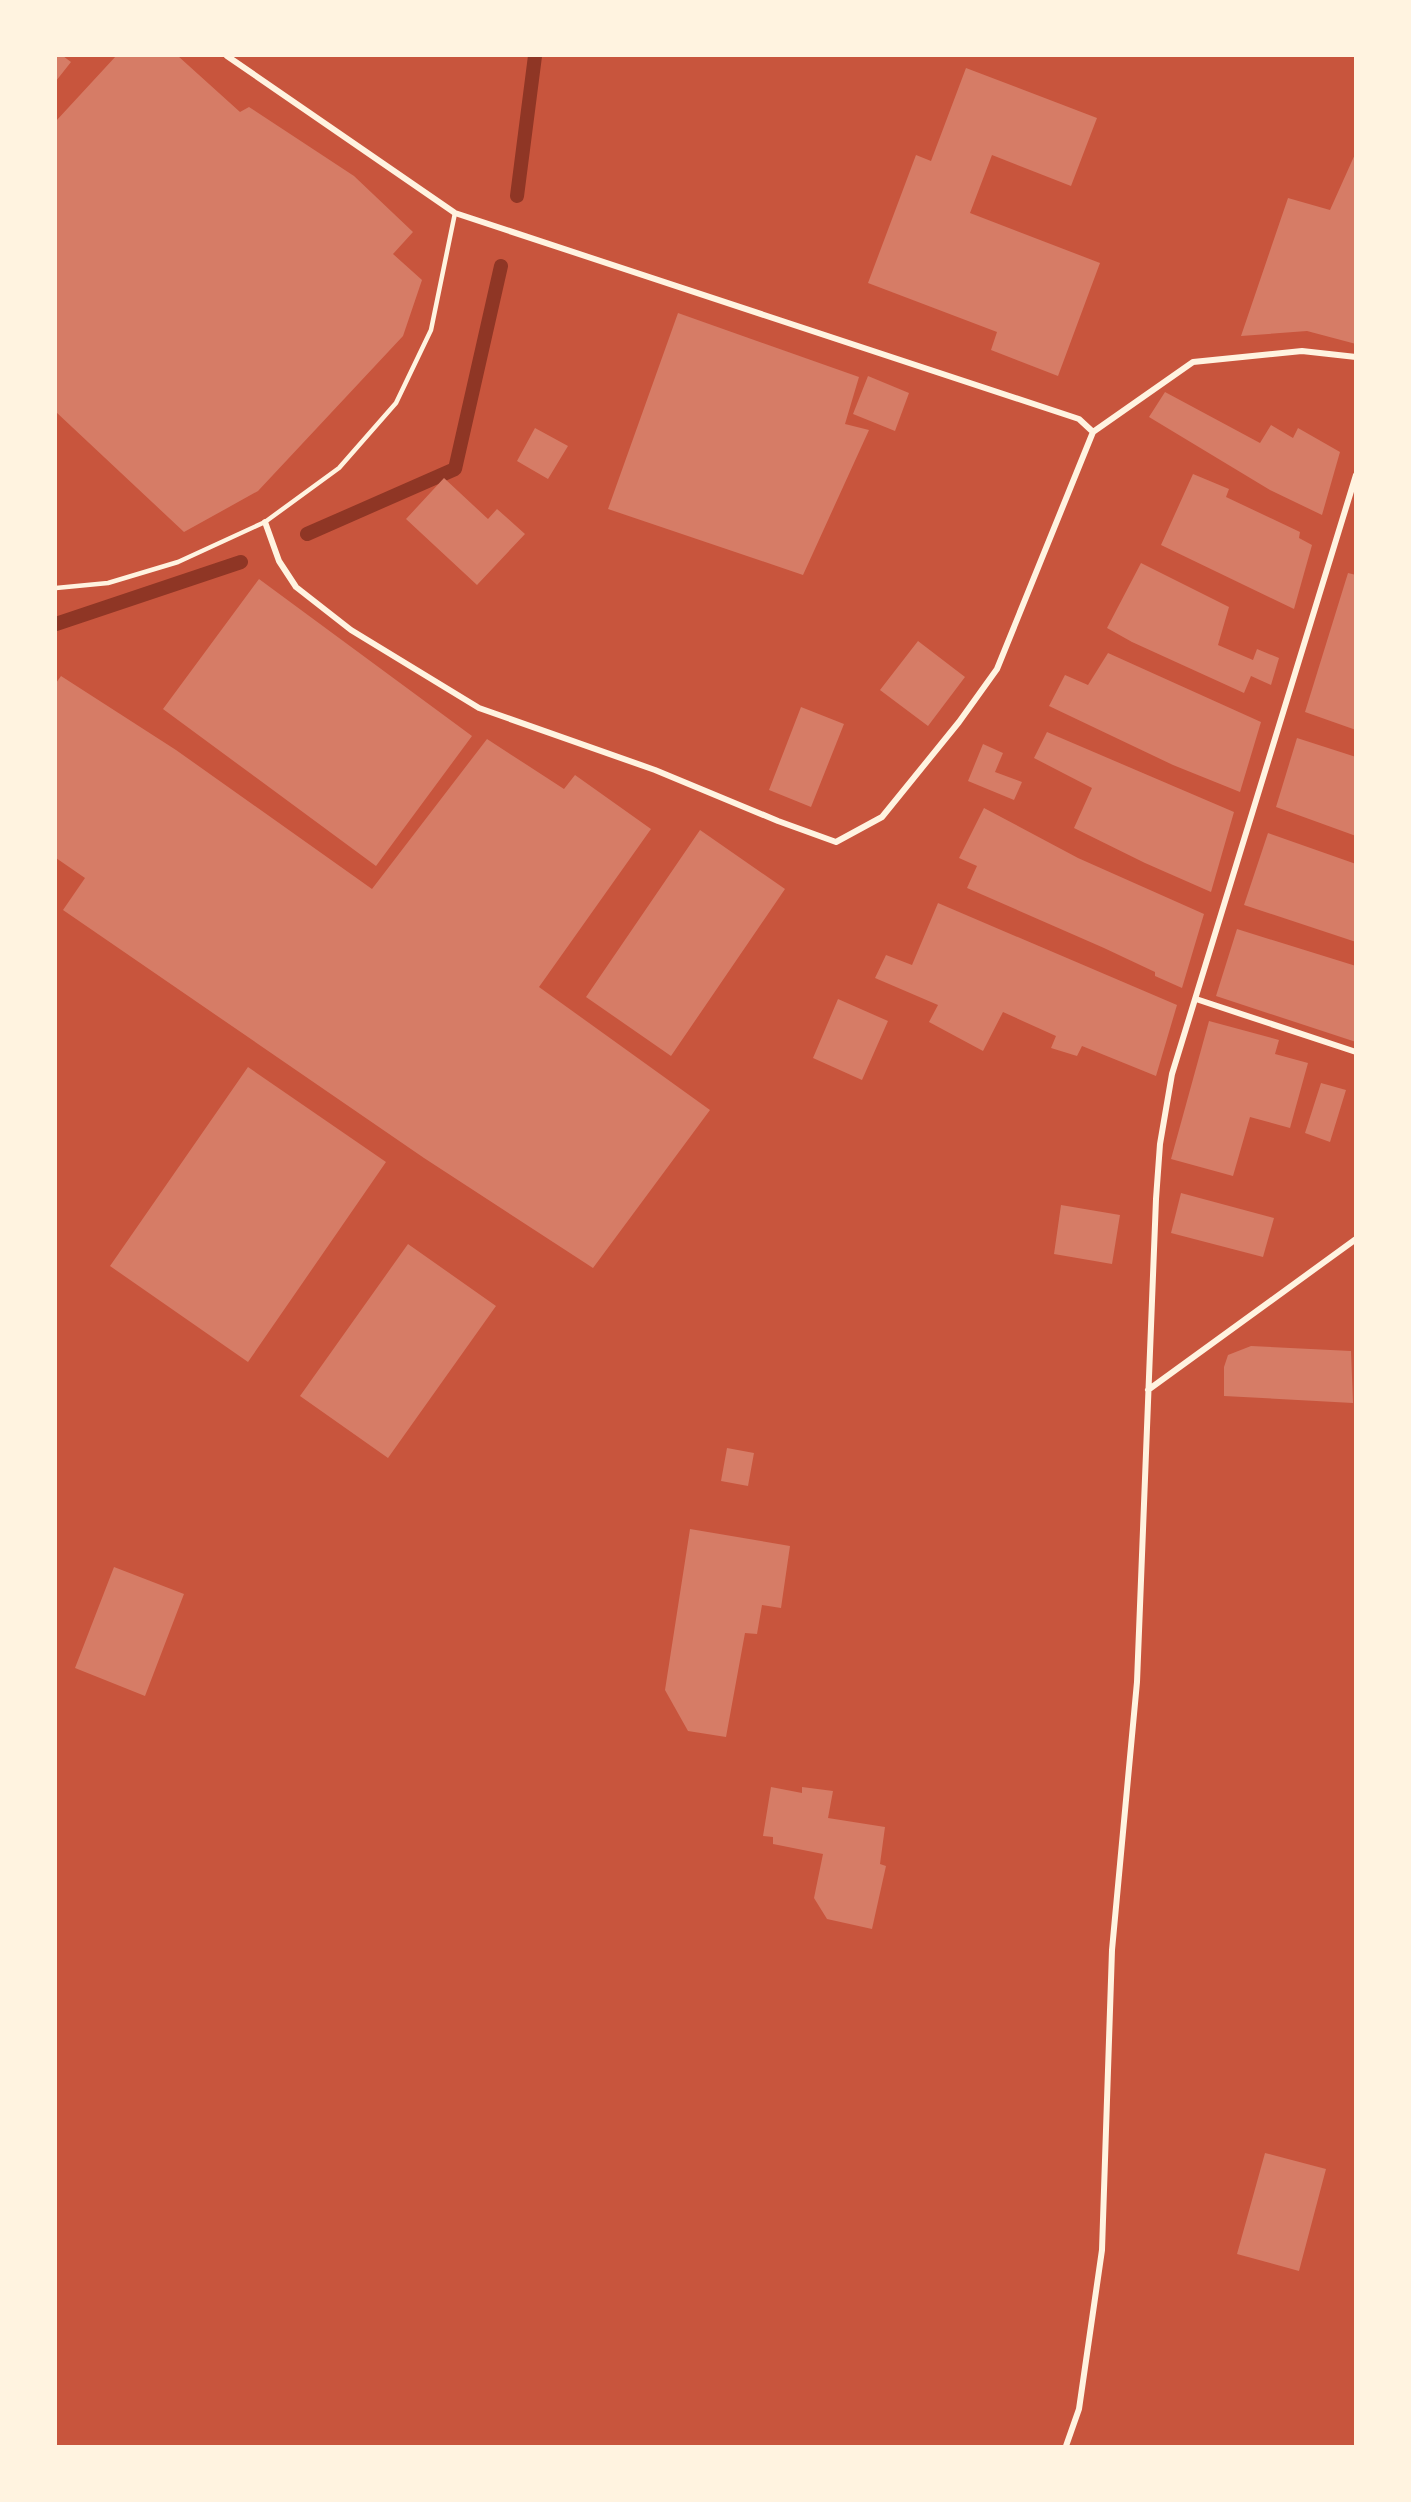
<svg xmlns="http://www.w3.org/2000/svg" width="1411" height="2502" viewBox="0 0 1411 2502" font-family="Poppins,sans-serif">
<rect width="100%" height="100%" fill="#c8553d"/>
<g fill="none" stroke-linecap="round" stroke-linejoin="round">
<path stroke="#8f3625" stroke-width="14" d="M517 196 535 56
M307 534 455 469 501 266
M56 624 241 562"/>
</g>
<path fill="#d67c66" d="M56 56H63L71 62 56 81Z
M116 56H178L240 112 249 107 354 176 413 232 393 254 422 280 403 336 258 491 184 532 56 412V121Z
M966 68 1097 118 1071 186 992 155 970 213 1100 263 1058 376 991 350 997 332 868 283 916 155 931 161Z
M1356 152V344L1307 331 1241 336 1288 198 1330 210Z
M678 313 859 377 845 424 869 430 803 575 608 509Z
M868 376 909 393 895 431 853 414Z
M1165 392 1260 443 1271 425 1293 438 1298 428 1340 452 1322 515 1270 490 1149 417Z
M535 428 568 446 548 479 517 461Z
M1193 474 1229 489 1226 497 1300 532 1299 538 1312 545 1294 609 1161 545Z
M444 478 488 519 497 509 525 534 477 585 406 519Z
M1141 563 1229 607 1218 645 1253 660 1257 649 1279 658 1271 685 1251 676 1244 693 1132 642 1107 628Z
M1348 573 1356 575V730L1305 712Z
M259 579 472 736 376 866 163 709Z
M918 641 965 677 928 726 880 690Z
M1108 653 1261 722 1240 792 1173 765 1049 706 1065 675 1088 685Z
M61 676 176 750 372 889 487 739 564 789 575 775 651 829 539 987 710 1110 593 1268 424 1158 63 910 85 878 56 858V683Z
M801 707 844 724 811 807 769 790Z
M1047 732 1234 812 1211 892 1145 863 1074 828 1092 788 1034 758Z
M1297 738 1356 757V836L1276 807Z
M983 744 1003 753 995 772 1022 782 1014 800 968 781Z
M984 808 1078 858 1204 914 1182 988 1155 976V972L1104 948 967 888 977 866 959 858Z
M700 830 785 889 671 1056 586 997Z
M1268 833 1356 864V942L1244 905Z
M938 903 1177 1005 1156 1076 1082 1046 1077 1056 1051 1048 1056 1036 1003 1012 983 1051 929 1022 938 1005 875 978 886 955 912 965Z
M1237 929 1356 966V1042L1216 996Z
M838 999 888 1021 862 1080 813 1058Z
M1209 1021 1279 1040 1275 1054 1308 1063 1290 1128 1250 1117 1233 1176 1171 1159Z
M248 1067 386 1162 248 1362 110 1266Z
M1321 1083 1346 1090 1330 1142 1305 1133Z
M1181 1193 1274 1218 1263 1257 1171 1233Z
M1061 1205 1120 1215 1112 1264 1054 1254Z
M408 1244 496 1306 388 1458 300 1396Z
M1251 1346 1351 1351 1353 1403 1224 1396V1367L1228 1355Z
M727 1448 754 1453 748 1486 721 1481Z
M690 1529 790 1546 781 1608 762 1605 757 1634 745 1633 726 1737 688 1731 665 1690Z
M114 1567 184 1594 145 1696 75 1668Z
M771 1787 802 1793V1787L833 1791 828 1818 885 1827 880 1864 886 1866 872 1929 827 1919 814 1898 823 1854 773 1844V1837L763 1836Z
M1265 2153 1326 2169 1299 2271 1237 2254Z"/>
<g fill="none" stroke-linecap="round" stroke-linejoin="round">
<path stroke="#fff3e0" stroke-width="4.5" d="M56 588 108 583 178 562 265 522 339 468 396 403 431 330 455 213"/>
<path stroke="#fff3e0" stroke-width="6" d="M227 56 455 213 1079 419 1093 432 997 669 959 722 882 817 836 842 778 821 655 770 479 708 351 630 296 587 279 561 265 522
M1093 432 1193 362 1302 351 1356 357
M1196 999 1356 1052
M1148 1390 1356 1239
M1066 2446 1079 2409 1102 2250 1112 1950 1137 1682 1156 1199 1160 1144 1172 1074 1356 475"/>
</g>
<rect width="1411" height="2502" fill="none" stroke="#fff3e0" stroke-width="114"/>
</svg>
